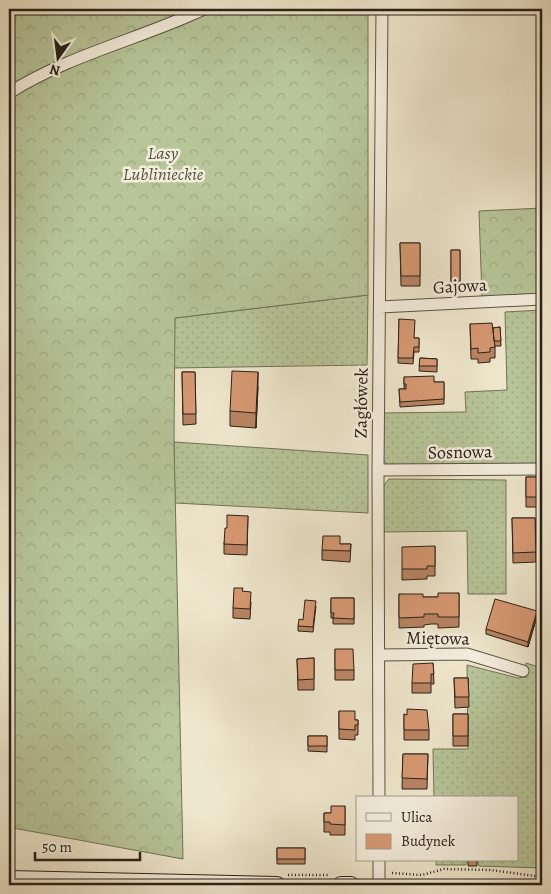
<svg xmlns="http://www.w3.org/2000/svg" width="551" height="894" viewBox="0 0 551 894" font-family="Alegreya,serif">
<defs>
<pattern id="grass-dots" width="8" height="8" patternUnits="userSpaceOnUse" patternTransform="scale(1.25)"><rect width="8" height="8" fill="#b7c599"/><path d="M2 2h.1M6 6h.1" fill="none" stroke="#9da983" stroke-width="1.8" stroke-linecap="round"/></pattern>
<pattern id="forest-crowns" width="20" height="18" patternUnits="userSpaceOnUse" patternTransform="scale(1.25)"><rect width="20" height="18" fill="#b7c599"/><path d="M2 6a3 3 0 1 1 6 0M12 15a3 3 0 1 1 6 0" fill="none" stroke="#9da983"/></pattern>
</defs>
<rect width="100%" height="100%" fill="#efe7cd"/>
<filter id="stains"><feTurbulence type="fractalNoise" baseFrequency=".004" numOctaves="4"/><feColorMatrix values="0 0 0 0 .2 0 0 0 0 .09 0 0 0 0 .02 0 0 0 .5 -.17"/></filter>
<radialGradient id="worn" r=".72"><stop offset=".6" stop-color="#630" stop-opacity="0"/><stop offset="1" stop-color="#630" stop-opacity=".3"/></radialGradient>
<path fill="url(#grass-dots)" stroke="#707358" d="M368 295 367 365 173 368 175 318Z
M542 310V465L389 466 383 460 382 413 466 412 465 392 507 390 505 312Z
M174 442 368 455V513L175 503Z
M389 479 506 480V594H468L467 531 384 532 382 488Z
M526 663 542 668V868L479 866 478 862H466V865H436V860H517V798H434L433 749H468L467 665 518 678 526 677Z"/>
<path fill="url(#forest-crowns)" stroke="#707358" d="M9 9H368V295L175 318 174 442 183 859 13 828 12 790 9 789Z
M542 208V295L482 298 479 211Z"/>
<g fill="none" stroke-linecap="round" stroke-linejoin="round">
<defs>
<path id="street" d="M9 93C69 55 140 39 204 9
M380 307 542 299
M378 470 542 469
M379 655 467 654 523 671
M379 798 378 470 382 9
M379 860V885"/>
<path id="secondary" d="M9 879 277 885
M341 885H351"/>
</defs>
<use href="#street" stroke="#5a5245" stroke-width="13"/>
<use href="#secondary" stroke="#282118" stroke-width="18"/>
<path stroke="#282118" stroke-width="2.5" stroke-dasharray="1 2.5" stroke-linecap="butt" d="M392 873 422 875 444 869 491 870 542 877
M288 875H330"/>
<use href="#street" stroke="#f5efde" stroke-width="11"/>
<use href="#secondary" stroke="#f5efde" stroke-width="16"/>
</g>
<path fill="#b98463" stroke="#282118" d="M400 243H420V286H401Z
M451 250H460V286H451Z
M399 319 414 338H419V352H414L413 364 398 363Z
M470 324 493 328 500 327 501 346H495V358H490V362L478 363V359H471Z
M420 358 437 359V372L419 371Z
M182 372H195L196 424 183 425Z
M404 377 434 382H444V404L400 407 399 389H404Z
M258 387 256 428 230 426V411Z
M526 477H542V507H526Z
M248 516 247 555 224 554V544L227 528Z
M512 518H535L536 562 513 563Z
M340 544H351L350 562 322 560V550Z
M435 546V576H427V579L402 580V569Z
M243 591 251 602 250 619 233 618V608Z
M459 593V627L438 628V624H431L424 625V627L399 628V594L423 597H438Z
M331 598H354V624H333V618H331Z
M316 606 313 632 298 631V626Z
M537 616 528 647 486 634V629Z
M335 649 354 670V680H335Z
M314 658V690H298L297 659Z
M433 663 434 684H431V693H412V683Z
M454 678H468L469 707 455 708Z
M339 711 355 720H358V735H355V740L339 739Z
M404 714 429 730V740H404Z
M453 714H468V746H453Z
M308 736H327V752L308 751Z
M403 754H428L427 789H402Z
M345 806V835H330V832H324V813H331Z
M277 848H305V864H277Z
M468 860H477V866H468Z"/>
<path fill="#966b50" stroke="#282118" d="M258 372V387L256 428V413Z
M537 611V616L528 647V642Z"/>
<path fill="#d79973" stroke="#282118" d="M400 243H420V276H401Z
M451 250H460V281H451Z
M399 319 415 320 414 338H419V347H414L413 358H398Z
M492 323 495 347 490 348V352L478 353V348L471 349 470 324Z
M500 327 501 341H494L493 328Z
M420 358 437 359V366H419Z
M232 371 258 372 256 413 230 411Z
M182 372H195L196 414H183Z
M434 376V382H444V399L400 402 399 389H406V384H404V377Z
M526 477H542V497H526Z
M227 515 248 516 247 545 224 544 225 528H227Z
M512 518H535L536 552 513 553Z
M323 536H340V544H351L350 551 322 550Z
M435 546V566H427V569H402V547Z
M234 588H243L242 591 251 592 250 609 233 608Z
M438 593H459V617H438V614H424V617L399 618V594H423V597H438Z
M331 598H354V619L333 618 334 613H331Z
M495 599 537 611 528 642 486 629Z
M305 600 316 601 313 627 298 626 299 619 303 620Z
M335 649H353L354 670H335Z
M314 658V679L298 680 297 659Z
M433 663 434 674H431V683H412L413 664Z
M454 678H468L469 697H455Z
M407 709 427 710 429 730H404V714L407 715Z
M339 711H355V720H358V725H355V730L339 729Z
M453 714H468V736H453Z
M308 736H327V746H308Z
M403 754H428L427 779 402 778Z
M331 806H345V825L330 824V822H324V813H331Z
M277 848H305V859H277Z"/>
<g text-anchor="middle" stroke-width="5" stroke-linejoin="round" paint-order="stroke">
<g font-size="18" font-style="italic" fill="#53523f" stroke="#f5efde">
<text x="163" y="159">Lasy<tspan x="163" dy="21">Lublinieckie</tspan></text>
</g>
<g font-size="18" fill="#282118" stroke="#f5efde">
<text transform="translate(460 286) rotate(-3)" y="6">Gajowa</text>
<text transform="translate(361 403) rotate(-89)" y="6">Zagłówek</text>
<text transform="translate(460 452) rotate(-1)" y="6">Sosnowa</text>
<text transform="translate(438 638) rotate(1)" y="6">Miętowa</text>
</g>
</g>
<rect width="551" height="894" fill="none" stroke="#efe7cd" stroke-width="30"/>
<rect x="10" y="10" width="531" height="874" fill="none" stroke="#282118" stroke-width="2.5"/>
<rect x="15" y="15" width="521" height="864" fill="none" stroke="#282118"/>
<rect x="356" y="796" width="162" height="65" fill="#f5efde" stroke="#a39d8f"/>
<rect x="366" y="813" width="25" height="8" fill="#f5efde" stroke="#a39d8f"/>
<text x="401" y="822" font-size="15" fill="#282118">Ulica</text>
<rect x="366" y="834" width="25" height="15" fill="#d79973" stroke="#a39d8f"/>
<text x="401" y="846" font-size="15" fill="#282118">Budynek</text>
<g transform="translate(58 58) rotate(194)" stroke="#f5efde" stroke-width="4" paint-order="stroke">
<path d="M0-4L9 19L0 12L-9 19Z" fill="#282118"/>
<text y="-8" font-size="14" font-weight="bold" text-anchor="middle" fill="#282118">N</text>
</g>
<path d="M35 852v8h105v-8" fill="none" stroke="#282118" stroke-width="2.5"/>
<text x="42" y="852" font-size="15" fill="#282118" stroke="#f5efde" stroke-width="4" paint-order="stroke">50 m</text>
<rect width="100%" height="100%" filter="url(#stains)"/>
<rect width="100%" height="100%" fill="url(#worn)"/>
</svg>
